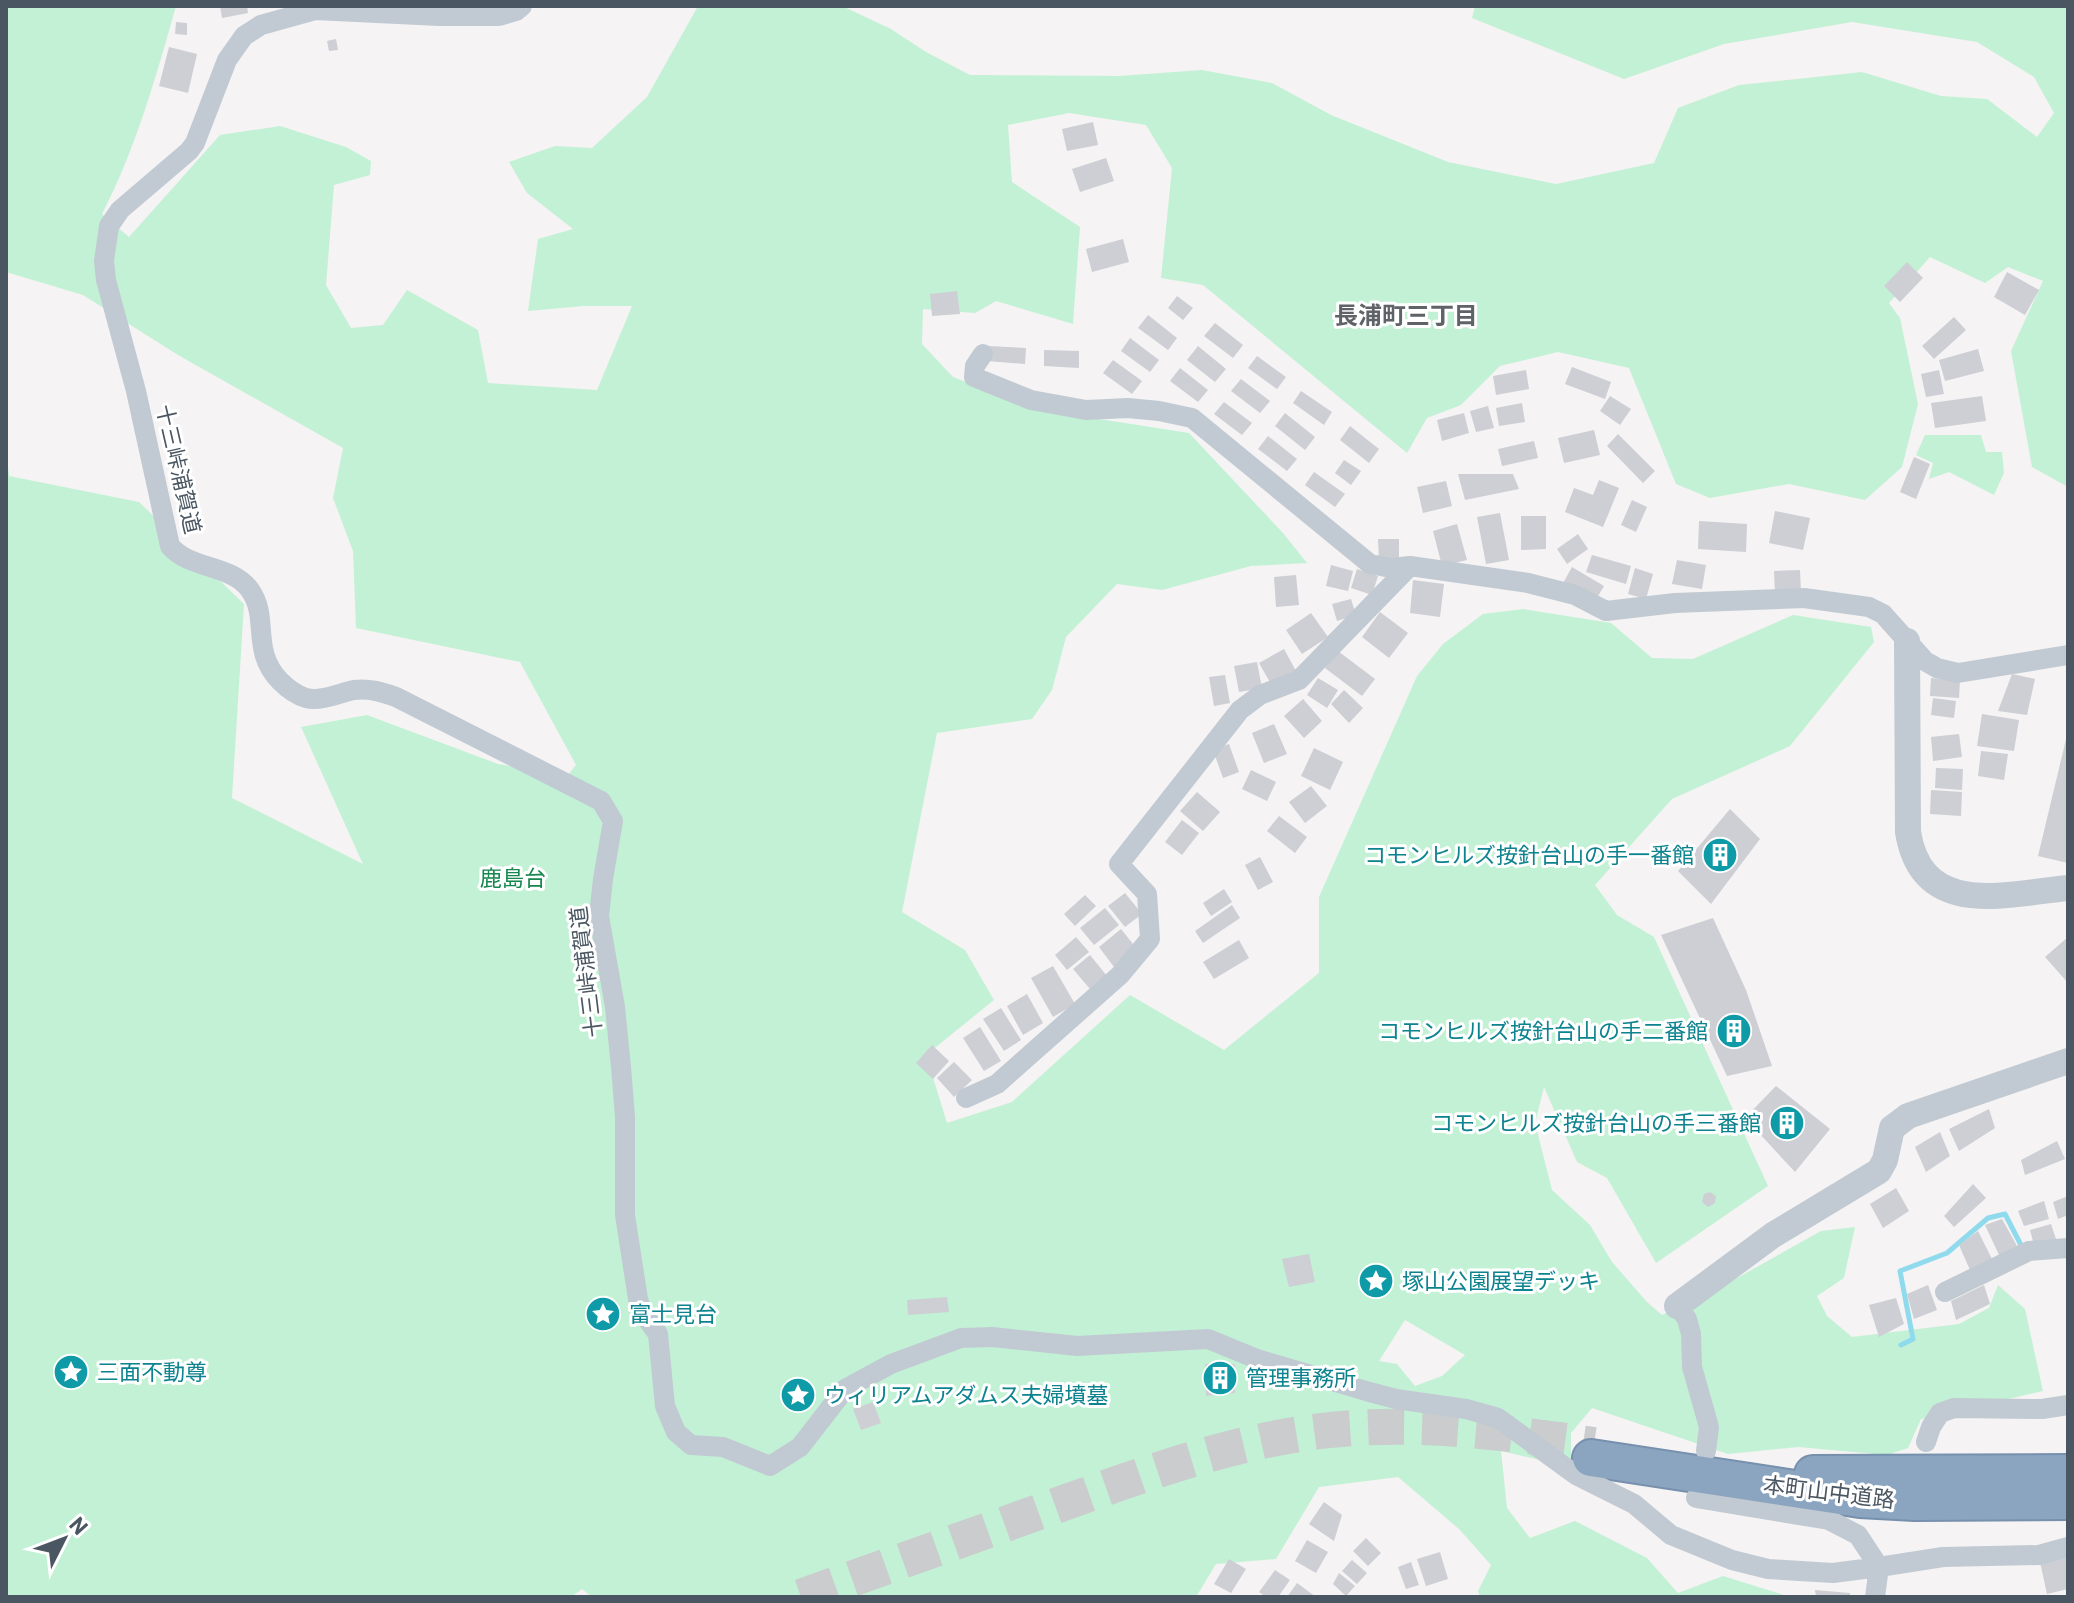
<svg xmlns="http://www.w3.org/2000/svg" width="2074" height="1603" viewBox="0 0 2074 1603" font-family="Barlow,'Noto Sans JP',sans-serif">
<rect width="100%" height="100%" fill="#f5f3f3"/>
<path fill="#c3f1d5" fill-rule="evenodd" d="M6 6H176C156 77 136 148 102 214L129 237 220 135 280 126 346 147 371 161 370 175 334 185 326 285 351 328 383 325 407 290 478 330 488 383 597 390 632 306H584L528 311 538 239 573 229 527 193 509 162 555 146 592 148 647 97 698 6H842L891 29 926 52 970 75 1119 76 1202 70 1272 83 1331 115 1448 162 1556 184 1654 163 1678 108 1739 85 1862 72 1941 96 1987 99 2037 137 2054 113 2034 77 1977 42 1852 22 1724 44 1624 79 1472 18 1475 6H2068V487L2032 467 2011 351 2043 281 2008 267 1985 283 1930 257 1889 303 1900 318 1918 404 1902 467 1865 500 1789 484 1710 498 1676 484 1629 368 1558 352 1500 366 1461 405 1427 418 1407 453 1203 285 1161 278 1172 168 1146 125 1069 113 1008 125 1012 182 1080 227 1073 324 996 301 975 313 923 309 922 344 953 377 1035 409 1189 433 1283 533 1307 563 1251 566 1162 590 1117 584 1066 637 1052 690 1032 719 937 733 902 912 965 950 994 1000 926 1055 947 1123 1012 1102 1130 995 1224 1050 1319 973V897L1417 676 1443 644 1483 614 1523 609 1611 623 1652 658 1693 659 1793 615 1871 627 1874 642 1790 746 1672 799 1595 885 1617 915 1654 937 1768 1186 1656 1263 1607 1178 1577 1162 1544 1087 1535 1123 1552 1190 1590 1225 1612 1262 1647 1302 1662 1315 1714 1291 1821 1231 1855 1227 1844 1278 1817 1296 1827 1316 1852 1337 1959 1324 1989 1308 1998 1285 2025 1309 2043 1391 1921 1419 1908 1448 1887 1455 1798 1447 1728 1454 1592 1408 1571 1433V1467L1501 1451 1507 1508 1530 1538 1575 1521 1647 1558 1678 1593 1723 1576 1790 1597H1480L1478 1591 1491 1565 1459 1529 1398 1477 1319 1487 1276 1559 1216 1564 1196 1597H592L582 1589 571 1597H6V450L9 476 139 502 244 604 232 798 363 864 301 727 367 715 498 764 568 775 576 765 520 662 356 628 353 551 333 498 343 448 178 355 83 295 6 272ZM1405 1320 1465 1355 1442 1376 1415 1386 1397 1364 1379 1361Z
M1925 435H1981L1986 452H2002L2004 473 1994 495 1949 472 1929 479 1933 463 1916 455Z"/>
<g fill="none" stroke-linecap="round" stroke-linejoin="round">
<path stroke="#90daee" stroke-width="5" d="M1901 1345 1913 1339 1900 1271 1947 1253 1988 1218 2005 1214 2022 1247"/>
</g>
<path fill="#cdcfd5" d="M220 6H247L248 13 222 18Z
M176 22 187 23V35L175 34Z
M336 39 338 50 329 51 327 41Z
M169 47 197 54 188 93 159 86Z
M1093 122 1098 145 1067 151 1062 129Z
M1106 158 1114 181 1080 192 1072 169Z
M1123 239 1129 262 1092 272 1086 249Z
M1907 262 1923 278 1900 302 1884 286Z
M2007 272 2039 290 2025 315 1994 297Z
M957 291 960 314 932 316 930 294Z
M1177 296 1193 308 1183 320 1168 308Z
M1148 315 1177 338 1168 350 1138 328Z
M1954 317 1966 330 1934 359 1922 346Z
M1215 323 1243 345 1233 358 1204 336Z
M1130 338 1159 360 1150 372 1121 351Z
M988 346 1026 348 1025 364 987 361Z
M1198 346 1226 369 1215 382 1187 360Z
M1978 349 1984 371 1945 381 1939 360Z
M1044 350 1079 351V368L1044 366Z
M1257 356 1286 377 1277 389 1248 368Z
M1113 360 1142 381 1132 394 1103 373Z
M1572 367 1611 382 1605 399 1565 384Z
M1180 368 1208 390 1198 402 1170 381Z
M1526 370 1529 389 1496 395 1493 376Z
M1939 370 1944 394 1926 397 1921 374Z
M1241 379 1270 401 1260 413 1231 391Z
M1301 391 1332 412 1324 425 1293 403Z
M1610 396 1631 409 1620 425 1600 411Z
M1982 396 1986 421 1935 428 1931 403Z
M1224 402 1252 423 1242 435 1214 414Z
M1522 403 1525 422 1499 426 1496 408Z
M1488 406 1494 428 1476 432 1470 411Z
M1285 413 1315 437 1305 450 1275 426Z
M1464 413 1469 433 1442 441 1437 420Z
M1350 426 1379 449 1369 463 1340 440Z
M1594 430 1600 455 1564 463 1558 438Z
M1618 434 1655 471 1643 483 1607 446Z
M1268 436 1297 459 1287 471 1258 449Z
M1534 441 1538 458 1502 466 1498 449Z
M1914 457 1930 464 1916 499 1900 492Z
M1344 460 1361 471 1351 485 1335 473Z
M1314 472 1345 494 1335 507 1305 485Z
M1458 474H1513L1519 489 1465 500Z
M1599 480 1619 488 1603 527 1565 512 1574 488 1593 495Z
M1446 481 1452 506 1423 513 1417 487Z
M1632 500 1647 507 1636 532 1621 525Z
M1775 511 1810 518 1803 550 1769 543Z
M1500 513 1509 560 1486 564 1477 517Z
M1521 516H1546V549L1521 550Z
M1699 521 1747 524 1746 552 1698 549Z
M1457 524 1467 560 1442 566 1433 531Z
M1578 534 1588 549 1567 564 1557 549Z
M1378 539H1399V561H1379Z
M1592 555 1631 566 1626 584 1586 572Z
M1677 560 1706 565 1702 589 1672 584Z
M1331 565 1353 571 1348 591 1326 586Z
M1572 567 1604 586 1594 603 1562 585Z
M1635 568 1653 574 1646 599 1628 594Z
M1357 569 1378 576 1372 595 1351 588Z
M1800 570 1801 592 1775 594 1774 571Z
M1296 575 1299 605 1276 607 1274 577Z
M1413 580 1444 584 1440 617 1410 613Z
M1351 599 1356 615 1337 621 1332 604Z
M1380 612 1408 633 1389 658 1362 637Z
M1311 613 1328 637 1302 654 1286 630Z
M1284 649 1296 671 1271 684 1259 663Z
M1338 651 1375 679 1362 696 1325 668Z
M1257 662 1262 688 1239 692 1234 666Z
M2012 674 2035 679 2027 715 1998 711Z
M1225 675 1230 703 1214 706 1209 677Z
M1318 678 1338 690 1327 708 1307 695Z
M1931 678 1960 680 1959 698 1930 696Z
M1344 690 1363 708 1349 723 1331 704Z
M1933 698 1956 701 1954 718 1931 715Z
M1303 699 1322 721 1304 738 1284 716Z
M1982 714 2019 720 2014 751 1977 746Z
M1274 724 1287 754 1264 763 1252 733Z
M1959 734 1962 757 1933 761 1931 737Z
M2067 735H2068V863L2038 856Z
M1229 744 1239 772 1223 778 1213 750Z
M1314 748 1343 762 1330 790 1301 776Z
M1981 751 2008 754 2004 780 1978 776Z
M1936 768 1963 769 1962 790 1935 788Z
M1251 770 1276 782 1267 801 1242 789Z
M1311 786 1327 806 1305 823 1289 802Z
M1931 790 1962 792 1961 816 1930 814Z
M1197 792 1220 812 1203 831 1180 811Z
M1730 809 1760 839 1711 904 1678 871Z
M1279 816 1307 837 1295 853 1267 831Z
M1182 820 1199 833 1182 855 1165 842Z
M1260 857 1273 882 1258 890 1245 865Z
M1224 889 1232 902 1211 916 1203 903Z
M1125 893 1142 914 1125 927 1108 906Z
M1085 895 1096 906 1075 926 1064 914Z
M1232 905 1240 918 1203 943 1195 931Z
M1105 908 1119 925 1094 945 1080 928Z
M1713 918 1746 990 1772 1066 1727 1076 1661 935Z
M1121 929 1137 949 1114 967 1099 947Z
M1076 937 1089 952 1067 970 1055 955Z
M2068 937V983L2045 957Z
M1239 940 1249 958 1214 979 1203 962Z
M1090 955 1107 976 1090 989 1073 969Z
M1053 966 1075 1004 1053 1017 1031 978Z
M1027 994 1043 1023 1023 1035 1007 1006Z
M1001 1008 1021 1040 1004 1051 983 1019Z
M980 1027 1001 1061 984 1071 963 1038Z
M932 1045 949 1061 933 1079 916 1063Z
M954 1062 972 1080 954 1097 937 1078Z
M1776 1086 1830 1129 1795 1172 1745 1118Z
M1989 1109 1995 1128 1959 1151 1949 1129Z
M1940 1132 1950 1156 1926 1172 1915 1147Z
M2057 1141 2065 1159 2025 1175 2021 1160Z
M1973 1184 1986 1198 1954 1227 1944 1216Z
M1896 1188 1909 1211 1883 1228 1870 1204Z
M1710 1192 1716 1196 1715 1203 1708 1207 1702 1202 1704 1194Z
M2068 1196V1215L2058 1219 2053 1202Z
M2044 1201 2049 1219 2024 1226 2018 1211Z
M2002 1219 2017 1246 1999 1255 1985 1225Z
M2051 1224 2056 1239 2034 1245 2030 1230Z
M1978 1231 1992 1259 1970 1270 1959 1245Z
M1309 1254 1315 1282 1289 1287 1282 1259Z
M1928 1285 1937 1310 1914 1319 1907 1294Z
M1984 1285 1990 1304 1956 1320 1951 1301Z
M947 1297 949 1312 908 1315 907 1300Z
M1896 1298 1904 1324 1879 1337 1869 1305Z
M1205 1364H1235V1393L1206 1396Z
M873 1402 881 1423 861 1430 853 1409Z
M1324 1502 1342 1515 1334 1541 1309 1524Z
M1366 1538 1381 1553 1368 1566 1353 1551Z
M1307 1540 1328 1552 1316 1573 1295 1561Z
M1440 1552 1448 1579 1426 1586 1417 1559Z
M2068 1556V1589L2047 1594 2040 1562Z
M1229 1559 1246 1569 1231 1593 1214 1584Z
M1352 1560 1367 1573 1357 1584 1342 1571Z
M1411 1562 1419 1585 1406 1589 1398 1567Z
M1275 1570 1290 1580 1278 1597H1266L1259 1592Z
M1339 1573 1355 1586 1346 1596 1333 1584Z
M1297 1583 1316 1597H1287Z
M1815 1590 1850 1593V1597H1816Z"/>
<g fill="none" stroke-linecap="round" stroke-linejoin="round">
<path stroke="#caccce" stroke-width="36" stroke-dasharray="36 18" stroke-linecap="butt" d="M801 1597C887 1566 973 1536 1058 1505 1144 1474 1231 1442 1321 1431 1413 1420 1503 1432 1594 1445"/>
<defs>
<path id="motorway" d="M1591 1458 1860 1499 1915 1502 2068 1501
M1813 1474 2068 1473"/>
</defs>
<use href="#motorway" stroke="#7690ad" stroke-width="40"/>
<path stroke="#c1cad2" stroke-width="20" d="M522 6 516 11 499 16H439L315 10 261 25 244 36 227 60 195 143 189 151 120 210 109 226 104 261 106 280 136 391 170 546C190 570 232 564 250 590 270 618 250 650 280 681 287 688 296 695 306 698 321 702 339 693 354 690 369 688 382 692 396 697L601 801 613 821 603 879 599 916 615 1007 621 1067 625 1117V1215L638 1299 642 1312 658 1334 665 1406 676 1432 691 1445 723 1447 770 1466 800 1447 845 1389 891 1364 961 1338 992 1337 1077 1346 1208 1339 1257 1359 1366 1391 1396 1399 1466 1409 1498 1418 1576 1475 1634 1504 1671 1535 1732 1560 1768 1569 1833 1573 1879 1567 1875 1597
M983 354 975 366 974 377 1031 400 1086 410 1128 408 1159 411 1192 418 1370 564 1391 568 1410 566 1528 583 1575 595 1606 611 1675 603 1804 598 1869 607 1883 614 1925 661 1937 668 1958 673 2068 655
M966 1098 997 1084 1120 975 1150 939 1147 894 1119 864 1240 710 1260 695 1299 680 1410 566
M1945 1292 2029 1251 2068 1248
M1677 1306 1687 1319 1691 1334 1692 1367 1709 1427 1706 1451
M1926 1442 1931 1427 1940 1413 1954 1408 2042 1409 2068 1405
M1696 1498 1829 1520 1858 1535 1879 1567 1943 1557 2039 1555 2068 1547"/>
<path stroke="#c1cad2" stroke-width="26" d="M1907 641 1908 832C1922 919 2005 894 2068 888
M1677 1306 1773 1235 1879 1171 1885 1160 1892 1128 1908 1116 2068 1061"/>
<use href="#motorway" stroke="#8ba5c1" stroke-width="36"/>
</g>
<defs>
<symbol id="building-disc" viewBox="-11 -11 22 22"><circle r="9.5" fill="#0f9aa8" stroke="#fff"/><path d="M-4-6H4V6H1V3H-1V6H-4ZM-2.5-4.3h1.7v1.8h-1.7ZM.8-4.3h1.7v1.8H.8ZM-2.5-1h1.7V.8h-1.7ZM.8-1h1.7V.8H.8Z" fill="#fff"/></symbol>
<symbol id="sight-disc" viewBox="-11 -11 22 22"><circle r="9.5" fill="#0f9aa8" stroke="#fff"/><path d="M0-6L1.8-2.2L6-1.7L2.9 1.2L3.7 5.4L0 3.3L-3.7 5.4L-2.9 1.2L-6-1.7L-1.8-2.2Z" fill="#fff"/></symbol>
</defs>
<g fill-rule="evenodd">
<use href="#building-disc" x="1700" y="835" width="40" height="40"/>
<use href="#building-disc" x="1714" y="1011" width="40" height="40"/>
<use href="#building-disc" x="1767" y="1103" width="40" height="40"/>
<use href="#sight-disc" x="1356" y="1261" width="40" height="40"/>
<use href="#sight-disc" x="583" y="1294" width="40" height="40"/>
<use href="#sight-disc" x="51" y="1352" width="40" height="40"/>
<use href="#building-disc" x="1200" y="1358" width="40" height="40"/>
<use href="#sight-disc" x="778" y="1375" width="40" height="40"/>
</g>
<g text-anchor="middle" stroke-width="6" stroke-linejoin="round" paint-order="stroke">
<g font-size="22" fill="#4a5661" stroke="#fff">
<text transform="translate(179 469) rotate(77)" y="8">十三峠浦賀道</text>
<text transform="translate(586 972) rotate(-97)" y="8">十三峠浦賀道</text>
<text transform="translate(1829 1492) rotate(7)" y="8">本町山中道路</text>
</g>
<g font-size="22" fill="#0d838f" stroke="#fff" text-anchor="start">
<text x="1694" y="863" text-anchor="end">コモンヒルズ按針台山の手一番館</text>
<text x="1708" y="1039" text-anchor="end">コモンヒルズ按針台山の手二番館</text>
<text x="1761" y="1131" text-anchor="end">コモンヒルズ按針台山の手三番館</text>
<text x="1402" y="1289">塚山公園展望デッキ</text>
<text x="629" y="1322">富士見台</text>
<text x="97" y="1380">三面不動尊</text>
<text x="1246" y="1386">管理事務所</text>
<text x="824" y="1403">ウィリアムアダムス夫婦墳墓</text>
</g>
<g font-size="22" fill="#17864f" stroke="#fff">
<text x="513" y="886">鹿島台</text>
</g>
<g font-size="24" font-weight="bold" fill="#5f6368" stroke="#fff">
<text x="1406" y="324">長浦町三丁目</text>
</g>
</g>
<rect width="2074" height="1603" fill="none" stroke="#4a5661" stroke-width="16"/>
<g transform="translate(64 1539) rotate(48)" stroke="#ffffff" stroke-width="6" paint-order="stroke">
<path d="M0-6L14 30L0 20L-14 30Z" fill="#4a5661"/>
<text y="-12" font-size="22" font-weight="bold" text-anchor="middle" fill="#4a5661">N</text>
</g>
</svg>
